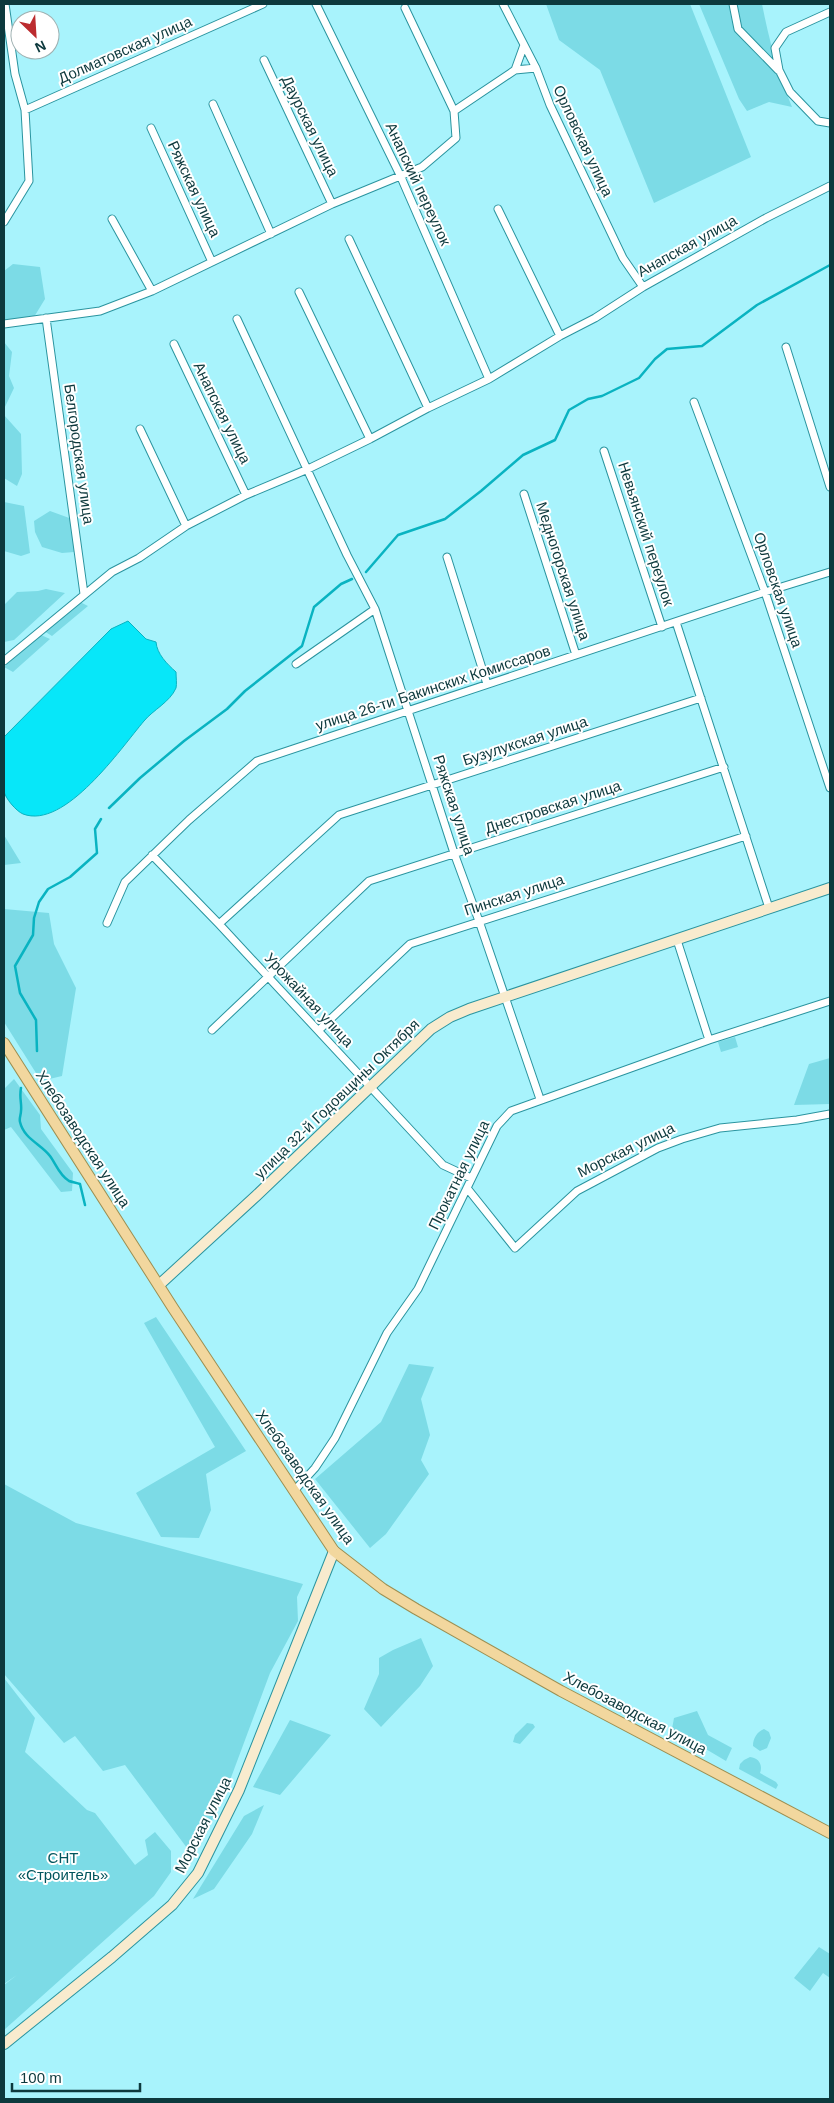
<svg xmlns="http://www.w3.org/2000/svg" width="834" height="2103" viewBox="0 0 834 2103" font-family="Arial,sans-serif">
<rect width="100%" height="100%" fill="#a8f3fc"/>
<path fill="#7cdbe6" d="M546 4H690L751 157 654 203 600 70 559 40Z
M699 4H762C769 40 778 73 792 107L769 102 747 111 739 99Z
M13 264 40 267 45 299 34 317 5 320 4 271Z
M4 342 12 352 9 376 14 388 4 409Z
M4 415 21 434 22 474 17 486 4 478Z
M4 502 24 506 30 553 21 556 4 551Z
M50 511 72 519 74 552 62 553 42 547 35 532 34 521Z
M46 589 65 593 14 640 4 642V605L17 592 38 591Z
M78 601 88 606 52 636 44 631Z
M41 635 50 639 13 672 4 667Z
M4 835 21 863 4 865Z
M4 909 49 913 54 944 76 988 62 1076 41 1081 4 1022Z
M735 1037 738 1047 721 1052 718 1042Z
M830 1058V1104L794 1105 809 1064Z
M14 1079 40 1115 41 1129 73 1173 72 1191 61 1192 11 1127 4 1130V1089Z
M156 1317 246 1451 206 1474 211 1510 199 1538 161 1537 136 1493 215 1447 144 1323Z
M409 1364 434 1367 421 1399 430 1435 421 1460 429 1474 386 1534 370 1548 315 1479 381 1422Z
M4 1484 76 1523 303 1584 297 1597 298 1621 270 1673 226 1791 202 1841 193 1856 125 1765 103 1771 75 1736 64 1743 4 1674Z
M421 1638 433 1666 420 1686 381 1727 364 1709 379 1674V1658L393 1650Z
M4 1678 35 1718 25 1752 87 1810 95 1813 135 1865 148 1855 145 1840 155 1832 171 1851V1872L154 1896 4 2030V1985L17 1975 4 1984Z
M697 1711 708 1735 732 1748 726 1761 672 1729 674 1718Z
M290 1720 331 1735 280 1795 253 1787Z
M527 1723 533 1724 535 1727 520 1744 513 1742 515 1735Z
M764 1729 769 1732 771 1738 767 1748 760 1751 753 1746C753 1738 757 1732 764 1729Z
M750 1757C759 1758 763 1765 760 1773L776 1782 778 1785 776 1789 739 1769 740 1764 744 1760Z
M264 1805 252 1834 214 1889 193 1899 244 1816Z
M819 1947 830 1954V1978L823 1973 810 1991 794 1978Z"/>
<path fill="#07e7f9" stroke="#09b3c1" d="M128 621 146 639 156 642C157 654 167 664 176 672 176 677 177 684 176 688 170 702 153 710 144 721 121 748 65 830 23 814 16 811 5 798 4 791 1 774 4 754 4 737L111 629Z"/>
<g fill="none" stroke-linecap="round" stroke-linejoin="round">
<path stroke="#09b3c1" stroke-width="2.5" d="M366 572 398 535 445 519 481 491 523 455 555 440 569 410 588 399 602 396 639 378 655 359 667 349 702 346 757 305 830 265
M109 808 140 778 184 741 227 709 245 691 302 646 314 607 341 584 352 579
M37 1051 36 1020 20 993 15 966 33 935 34 918 39 902 48 889 70 877 97 853 95 829 101 819
M21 1088C19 1098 22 1103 21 1111 21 1115 19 1118 20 1122 24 1139 41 1144 50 1156 56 1164 59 1175 69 1181 72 1182 77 1183 80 1184L85 1205"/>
<defs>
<path id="street" d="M316 4 400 175 489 379
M503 4 536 68 550 105 623 258 643 287
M733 4 738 29 778 70
M830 12 786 32 775 48 779 70 790 92 818 121 830 123
M264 60 332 204
M515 70 536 68
M213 104 271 234
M25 110 263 4
M454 111 515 70 524 45
M151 128 212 262
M498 209 560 336
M112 219 152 291
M4 222 29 181 25 110 15 74 5 4
M349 239 428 408
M299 292 370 439
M46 318 84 594
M237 319 347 555 375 609
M4 324 100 311 152 291 332 204 422 167 456 138 454 111 405 8
M174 344 246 495
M786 347 830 487
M694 402 765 592 830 788
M140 429 186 526
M604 451 662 627
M524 494 576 655
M447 557 487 684
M676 622 769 908
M4 661 112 572 139 558 186 526 246 495 308 469 370 439 428 408 489 379 560 336 595 318 643 287 766 218 830 186
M296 664 375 609 454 853 479 921 540 1099
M152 855 219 924 443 1165 471 1178
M107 923 125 882 189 820 257 761 765 592 830 572
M219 924 339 815 701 698
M677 940 709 1040
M212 1030 369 881 724 767
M319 1030 410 944 746 836
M467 1188 515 1248 577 1191 658 1148 682 1139 720 1128 797 1120 830 1114
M294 1491 315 1468 335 1438 387 1333 418 1289 497 1126 511 1111 709 1040 830 1001"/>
<path id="secondary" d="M159 1285 256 1196 431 1029 450 1017 469 1009 830 888
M4 2044 112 1957 172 1905 198 1873 239 1790 334 1551"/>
<path id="primary" d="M4 1043 173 1308 334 1551 383 1589 416 1609 561 1691 830 1833"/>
</defs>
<use href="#street" stroke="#2a949f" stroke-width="9"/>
<use href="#secondary" stroke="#2a949f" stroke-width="12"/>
<use href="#primary" stroke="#9c8f52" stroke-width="12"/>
<use href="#street" stroke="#fff" stroke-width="7"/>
<use href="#secondary" stroke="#f8ebce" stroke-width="10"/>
<use href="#primary" stroke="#f2d79e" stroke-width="10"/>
</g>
<g text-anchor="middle" stroke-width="4" stroke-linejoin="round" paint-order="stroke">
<g font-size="15" fill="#0d393d" stroke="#fff">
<text transform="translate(125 50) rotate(-24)" y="5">Долматовская улица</text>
<text transform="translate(310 126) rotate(64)" y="5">Даурская улица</text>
<text transform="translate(583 141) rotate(65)" y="5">Орловская улица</text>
<text transform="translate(418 184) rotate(65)" y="5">Анапский переулок</text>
<text transform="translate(194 189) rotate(65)" y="5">Ряжская улица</text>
<text transform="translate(687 246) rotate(-29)" y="5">Анапская улица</text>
<text transform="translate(222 413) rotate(64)" y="5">Анапская улица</text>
<text transform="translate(79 454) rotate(82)" y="5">Белгородская улица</text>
<text transform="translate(646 534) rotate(72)" y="5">Невьянский переулок</text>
<text transform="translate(563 571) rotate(72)" y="5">Медногорская улица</text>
<text transform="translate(778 590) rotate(71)" y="5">Орловская улица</text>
<text transform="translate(433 688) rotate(-18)" y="5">улица 26-ти Бакинских Комиссаров</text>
<text transform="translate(525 741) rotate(-18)" y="5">Бузулукская улица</text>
<text transform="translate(454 805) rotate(72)" y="5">Ряжская улица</text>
<text transform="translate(553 807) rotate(-18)" y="5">Днестровская улица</text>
<text transform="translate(514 895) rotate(-18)" y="5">Пинская улица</text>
<text transform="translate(309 1000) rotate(47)" y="5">Урожайная улица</text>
<text transform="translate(337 1099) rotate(-44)" y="5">улица 32-й Годовщины Октября</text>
<text transform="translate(83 1139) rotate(57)" y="5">Хлебозаводская улица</text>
<text transform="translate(626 1150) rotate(-26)" y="5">Морская улица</text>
<text transform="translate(459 1175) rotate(-64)" y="5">Прокатная улица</text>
<text transform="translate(305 1477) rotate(55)" y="5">Хлебозаводская улица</text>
<text transform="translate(635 1713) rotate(28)" y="5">Хлебозаводская улица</text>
<text transform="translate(203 1825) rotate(-63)" y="5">Морская улица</text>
</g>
<g font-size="15" fill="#02555d" stroke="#fff">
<text x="63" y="1863">СНТ<tspan x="63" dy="17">«Строитель»</tspan></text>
</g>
</g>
<rect width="834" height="2103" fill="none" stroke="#0d393d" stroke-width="10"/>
<g transform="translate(35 35) rotate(155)"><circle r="24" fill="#ffffff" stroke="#9eb0b1"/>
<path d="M0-4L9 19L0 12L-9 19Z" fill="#bc2c2f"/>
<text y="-8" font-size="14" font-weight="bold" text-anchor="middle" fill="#0d393d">N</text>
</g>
<path d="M12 2083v8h128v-8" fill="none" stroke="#0d393d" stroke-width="2.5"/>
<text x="20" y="2083" font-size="15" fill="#0d393d" stroke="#ffffff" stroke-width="4" paint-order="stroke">100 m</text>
</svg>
